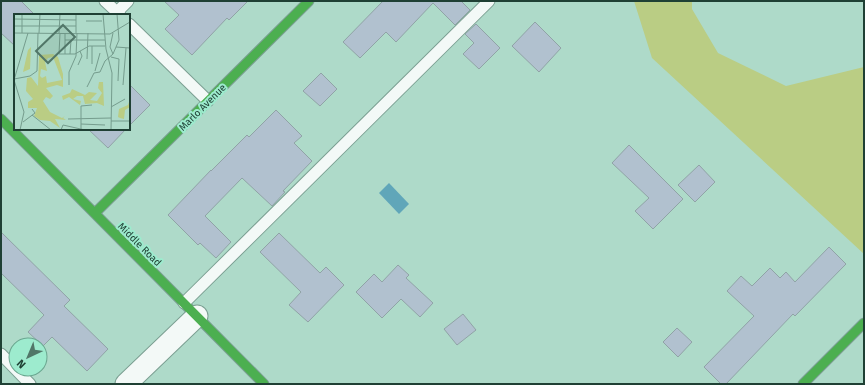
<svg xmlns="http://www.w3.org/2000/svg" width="865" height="385" viewBox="0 0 865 385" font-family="'Fira Sans',sans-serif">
<rect width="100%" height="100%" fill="#aedac9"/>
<path fill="#bacd84" d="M634 1H692V9L718 53 786 86 864 67V254L652 58Z"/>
<path fill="#60a6b9" d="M389 183 409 204 399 214 379 193Z"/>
<path fill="#b1c1cf" stroke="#90a3a6" d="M1 1H21L35 15H15V46L1 33Z
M164 1H248L229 20 227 18 192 55 165 29 179 15Z
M383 1H461L470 10 455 25 433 3 396 42 386 32 360 58 343 42Z
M535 22 561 48 539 72 512 46Z
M476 24 500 48 479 69 463 54 474 43 465 34Z
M321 73 337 89 320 106 303 91Z
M129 84 150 105 129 126Z
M276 110 302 136 294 143 312 161 283 191 285 192 272 206 242 178 205 216 231 242 216 258 200 243 198 245 168 215 211 170V171L247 135 249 137Z
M88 129H126L108 148Z
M629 145 683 199 653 229 635 211 649 198 612 163Z
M699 165 715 182 695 202 678 185Z
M1 232 70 300 64 306 108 349 87 371 52 337 43 346 28 332 44 315 1 273Z
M279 233 320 273 326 267 344 285 308 322 289 305 301 292 260 252Z
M829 247 846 264 795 316 793 314 726 384H721L704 367 754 316 727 291 741 276 752 286 770 268 780 278 786 272 795 282Z
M398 265 409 275 406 278 433 303 420 317 401 299 382 318 356 292 374 274 382 282Z
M463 314 476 330 457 345 444 329Z
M677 328 692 342 678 357 663 342Z"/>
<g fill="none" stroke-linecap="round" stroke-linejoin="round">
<defs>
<path id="lane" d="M105 1 120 15
M117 12 128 1
M129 24 208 101
M184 303 489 1
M1 354 30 384"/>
<path id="street" d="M126 384 197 316"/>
<path id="fast" d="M1 119 264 384
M95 213 309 1
M803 384 864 323"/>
</defs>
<use href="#lane" stroke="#7b9f92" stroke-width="13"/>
<use href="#street" stroke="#7b9f92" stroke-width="23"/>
<use href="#fast" stroke="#7b9f92" stroke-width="11"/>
<use href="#lane" stroke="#f3f9f7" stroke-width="11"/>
<use href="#street" stroke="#f3f9f7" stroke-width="21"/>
<use href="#fast" stroke="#4caf50" stroke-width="9"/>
</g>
<g text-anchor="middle" stroke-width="4" stroke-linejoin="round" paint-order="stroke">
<g font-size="10" fill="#1f4034" stroke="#9debce">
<text transform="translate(202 107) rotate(-45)" y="4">Marlo Avenue</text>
<text transform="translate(140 244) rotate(45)" y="4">Middle Road</text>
</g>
</g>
<g transform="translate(14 14)">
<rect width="116" height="116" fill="#aedac9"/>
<path d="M17 33 16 55 9 58 14 36ZM39 40 44 43 49 60V73L43 71 32 74 39 82 36 85 32 83 29 87 36 98 48 104 51 102 49 104 52 106 41 105 46 114 36 107 26 106 20 102 23 94H14V88L19 85 12 77 13 64 17 63 24 72 25 41ZM39 43 48 66 33 69 32 62 28 64 26 62 27 55 33 57 31 48 34 44ZM85 68H89L90 92 83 89 71 90 69 82H63L59 85 67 87 66 91 55 83 49 86 48 82 56 79 58 75 71 81 75 78 83 79 76 86 83 87 88 79 84 74ZM116 85V93L111 96 110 105 106 104 104 103 105 95 114 91Z" fill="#bacd84" fill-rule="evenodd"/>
<path fill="none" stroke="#759c8d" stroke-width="1" d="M8 0V19M89 0 92 35 98 59 97 116M0 5 62 6M72 7H88M0 12H62M0 19 96 20 116 8M25 19 26 0M45 19 46 0M46 19 45 40H61L75 32H91M62 19V0M51 26H91M102 33 116 34M51 40V19M56 40 57 26M99 40 96 33 99 19M97 43 105 45 104 67M73 45 74 19M78 50V32M64 51 68 42 66 37M81 57 86 39M0 65 16 62 23 57 24 19M0 66 10 98 6 116M0 66 14 19M55 71V58L62 42 63 19M109 71 112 34M73 73 80 59 86 58 91 47 99 40 105 26 103 0M0 84V104M97 93 111 85M18 101 37 116M54 105 97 104M97 107H116M9 108 21 99 18 95M67 110 91 111M47 116 49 111 71 116M67 116V92L78 91"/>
<path fill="#517668" fill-opacity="0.15" stroke="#517668" stroke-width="2" d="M49 11 61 23 34 49 22 37Z"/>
<rect width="116" height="116" fill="none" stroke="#1f4034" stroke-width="2"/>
</g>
<rect width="865" height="385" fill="none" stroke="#1f4034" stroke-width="4"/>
<g transform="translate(28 357) rotate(224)"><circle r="19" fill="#9debce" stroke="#6ba790"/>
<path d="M0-3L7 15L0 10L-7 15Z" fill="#517668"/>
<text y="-6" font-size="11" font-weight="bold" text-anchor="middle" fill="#1f4034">N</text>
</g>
</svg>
